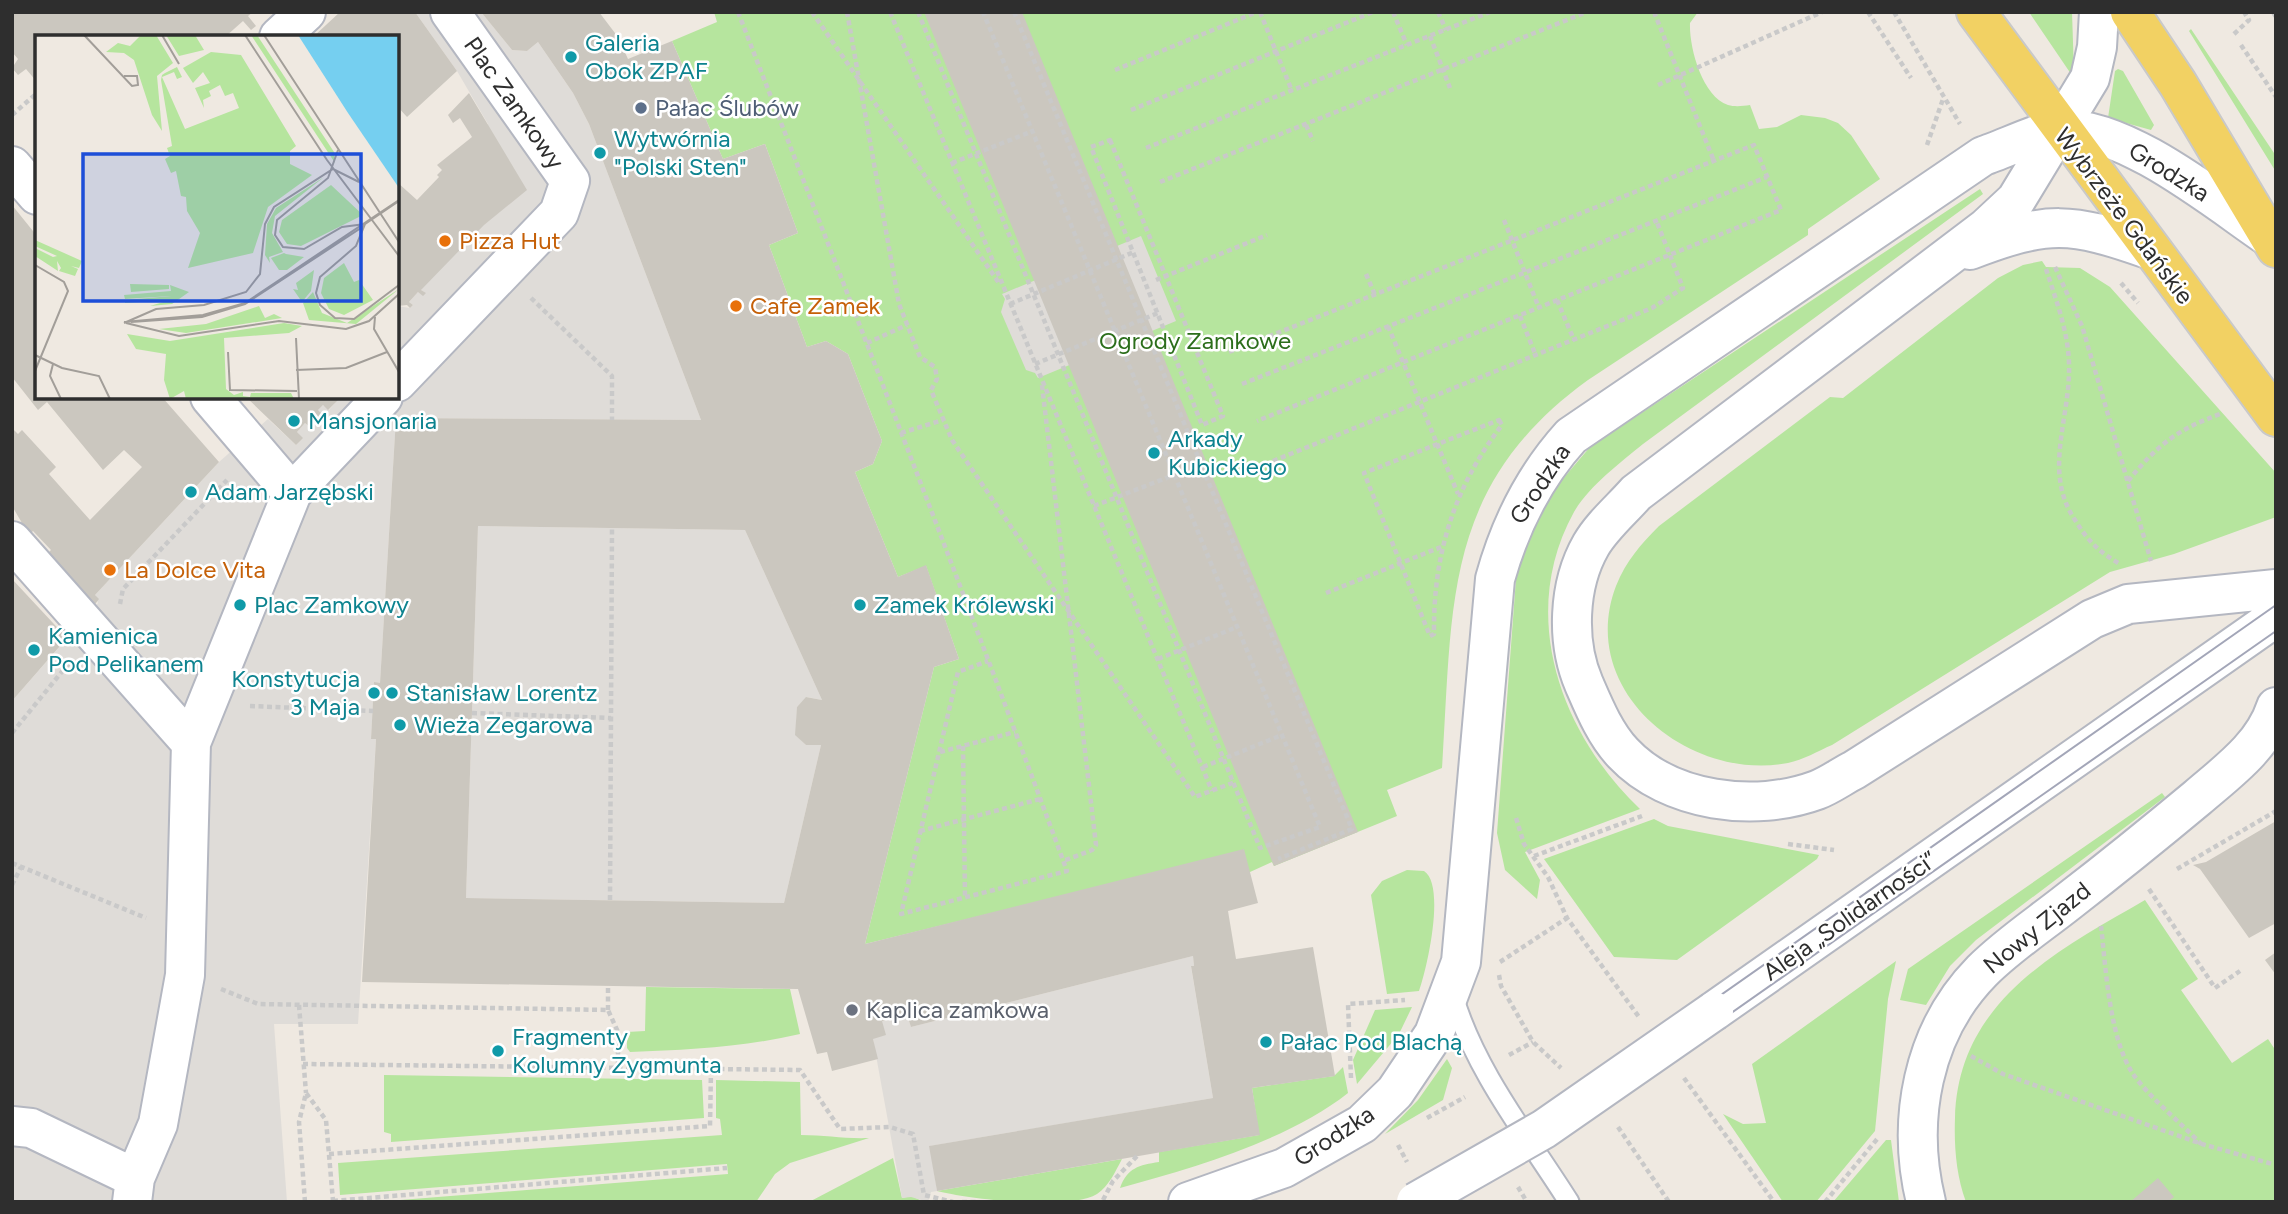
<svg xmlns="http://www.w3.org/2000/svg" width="2288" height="1214" viewBox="0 0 2288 1214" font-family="Figtree,sans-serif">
<rect width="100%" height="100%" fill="#efe9e1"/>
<path fill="#b6e59e" d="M714 12H1698L1690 23C1689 47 1702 96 1728 105 1735 107 1743 106 1750 105L1759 129 1777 127 1801 115 1825 118 1838 123 1851 135 1880 179 1808 229V235L1588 380C1442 486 1453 604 1442 768L1387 790 1397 816 1274 866 1272 862 1250 872 1025 905 865 944 934 667 959 659 926 566 898 577 855 472 873 464 882 441 848 354 826 341 807 347 769 245 798 233 765 144 723 159 672 41 717 22Z
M2029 12H2072L2074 73 2071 74Z
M2191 29 2276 156V172L2189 31Z
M2118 69 2123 71 2154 125 2151 130 2108 118 2115 71Z
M1980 189 1983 194 1643 444C1620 463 1589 486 1574 512 1517 615 1561 734 1640 809L1525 852 1540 880 1537 899 1505 870 1497 833 1516 579 1530 528 1550 494 1590 447Z
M2042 261 2046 267 2080 268 2110 287 2276 473V517L2174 554 2110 572 1832 745C1818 751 1803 760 1788 763 1689 782 1576 691 1616 586 1626 561 1641 544 1659 526L1830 397 1843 398 1998 278 2023 265Z
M2162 793 2165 797 1976 940 1950 966 1926 1005 1900 1000 1908 969Z
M1654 819 1668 826 1819 855 1817 859 1677 960 1614 957 1544 859Z
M1407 870 1424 871C1446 885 1427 969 1419 991L1387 994 1371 895 1382 881Z
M2145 900 2198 979 2181 990 2232 1063 2268 1039 2276 1051V1202H1966C1956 1175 1954 1146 1955 1118 1958 1001 2057 951 2145 900Z
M1896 961 1888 999 1875 1131 1816 1202H1783L1723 1114 1743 1124 1766 1123 1752 1064Z
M646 987 790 989 800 1034C744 1047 688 1050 630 1052L627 1048V1032L645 1031Z
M1412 1007 1399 1034 1357 1084 1353 1060 1375 1010Z
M1447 1059 1452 1068 1443 1100 1385 1134 1418 1100Z
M1343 1067 1348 1093C1289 1140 1193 1168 1120 1188 1127 1168 1139 1165 1159 1162V1152L1259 1135 1252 1088 1334 1076Z
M384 1075 702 1080 704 1118 391 1142V1134L384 1132Z
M716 1080 800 1082 801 1135C825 1135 845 1139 869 1138L790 1163 775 1174 756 1202H375L728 1174 727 1164 340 1195 338 1163 722 1135 720 1119 716 1118Z
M1886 1140H1891L1899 1202H1833Z
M893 1158 902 1198 912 1196 924 1202H809Z
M1122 1159C1115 1172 1109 1186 1097 1194 1070 1211 968 1199 937 1191Z"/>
<path fill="#dfdcd8" d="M415 12H481L512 50 527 51 538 42 573 93 589 124 701 420 396 418 380 683H374L371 739H376L358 1024H274L287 1202H16L12 1200V701L98 603 95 595 219 462 268 419 296 445 302 438 297 432 305 423 311 428 323 416 318 410 323 405 329 410 340 397H397V306L410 308 413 305 409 302 418 292 425 293 421 290 488 124 457 71Z
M1141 236 1176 321 1038 378 1035 373 1026 370 1001 312 1005 299 1002 294Z
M478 526 745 530 822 700 807 697 797 707 796 735 806 745H821L784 903 466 898Z
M1193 956 1194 966 1191 967 1213 1098 930 1146 937 1191 931 1192 928 1202 911 1197 902 1198 873 1039 882 1021 907 1015 911 1027Z"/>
<path fill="#cbc7bf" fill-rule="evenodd" d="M12 12H253L248 16 256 26 251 30 243 21 225 37H37V82L26 69 18 75 12 68 18 59 12 52Z
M340 12H415L457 71 407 117 397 106V37H313Z
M481 12H599L618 37 628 59 672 41 723 159 765 144 798 233 769 245 807 347 826 341 848 354 882 441 873 464 855 472 898 577 926 565 959 659 934 667 865 944 1244 849 1258 903 1228 911 1236 959 1313 947 1335 1076 1252 1088 1260 1135 937 1191 929 1146 1213 1098 1191 966H1194L1193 956 911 1027 907 1015 882 1021 886 1035 873 1039 878 1059 832 1071 827 1052 817 1054 798 989 362 982 376 739H371L374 682 380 683 396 418 701 420 589 124 573 93 538 42 527 51 512 50ZM478 526 745 530 822 700 806 697 797 707 795 735 806 745H821L784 903 466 898Z
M924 12H1022L1358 832 1274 866Z
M469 93 527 190 484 225 421 290 426 293 423 296 418 292 409 302 413 305 410 308 407 305 397 306V182L417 200 439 177 437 175 442 170 437 165 472 137 460 118 453 123 448 115Z
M12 205 37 236V397H162L219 462 95 595 99 599 93 607 45 556 51 550 33 531 28 536 20 526 22 523 12 506V428L18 434 22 430 56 467 49 474 90 520 142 467 124 450 103 470 47 402 38 410 12 377Z
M246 397H341L328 410 323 405 318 410 324 416 311 428 305 423 297 432 303 438 296 445Z
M12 579 67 638 12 701Z
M2276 821V923L2249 938 2200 869 2193 865 2206 862Z
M2276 952V975L2265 960Z
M2158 1178 2174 1197 2168 1202H2130Z"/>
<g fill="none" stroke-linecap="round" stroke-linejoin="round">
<defs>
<path id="lane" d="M1453 996C1475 1071 1528 1137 1569 1202"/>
<path id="street" d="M279 37 306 12
M12 166 37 195
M397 382 559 213 570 181 450 12
M210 397 292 493
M12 541 191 743
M12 1126 31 1128 135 1178
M132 1202 135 1178 158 1124 185 975 191 743 292 493 383 397"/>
<path id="secondary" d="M2099 12 2097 47 2090 78 2016 200 1986 228 1636 493C1621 510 1602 526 1591 545 1568 585 1566 642 1584 684 1594 707 1605 734 1623 753 1669 802 1755 813 1817 790 1830 785 1842 776 1854 770L2092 619 2128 604 2276 589
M1970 250C2048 220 2071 222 2148 249
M1714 1011 2276 617
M1188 1202 1284 1168 1362 1124 1395 1092 1434 1034 1461 962 1495 579C1510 525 1533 478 1571 436L1983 156C2002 150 2043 130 2060 129 2125 126 2216 201 2269 237
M1926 1202C1906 1121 1922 1032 1982 971 2008 945 2040 924 2069 901 2113 867 2155 833 2197 798 2227 772 2263 747 2276 707"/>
<path id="primary" d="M1976 12 2276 417
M2130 12 2178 84 2276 248"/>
</defs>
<use href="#lane" stroke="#b4b7c1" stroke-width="23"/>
<use href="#street" stroke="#b4b7c1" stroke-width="42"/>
<use href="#secondary" stroke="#b4b7c1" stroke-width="42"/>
<use href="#primary" stroke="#c9c9c9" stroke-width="42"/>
<path stroke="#c9c9c9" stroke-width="4.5" stroke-dasharray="5 3.5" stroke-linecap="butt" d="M738 12C849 298 961 583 1067 871L901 914 958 672 988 661
M812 12 999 283
M847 12 899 304 920 357 935 367 937 379 931 390 952 440 1195 797 1235 782
M890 12 1212 791
M918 12 1260 848 1320 827 983 12
M1014 12 1352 829 1278 859
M1260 12 1292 91
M1393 12 1407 45
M1438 12 1446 30
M1654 12 1714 161
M1868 12 1911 78
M1894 12 1960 124
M2273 12 2276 17
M2234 34 2249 20 2244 12
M1430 36 1450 88
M2241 45 2276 97
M1115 70 1257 12
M1658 85 1822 12
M1131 110 1373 12
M12 115 37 93
M1306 125 1313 141
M1110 140 1223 416 1202 425 1091 147Z
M1927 145 1943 99
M1146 148 1490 12
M952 163 1033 131
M1160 182 1587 12
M1504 220 1539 308
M2055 267 2082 326 2151 561
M2046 269C2056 300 2068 331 2069 363 2071 418 2042 471 2075 520 2088 541 2099 552 2120 564
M1366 274 1375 295
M1156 280 1267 235
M2121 283 2138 303
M531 298 612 376V420
M1557 300 1574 340
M1010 304 1134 252
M1520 316 1536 356
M1388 326 1458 494
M867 343 907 325
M1229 352 1754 145 1781 210 1257 421
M1035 364 1158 313
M1242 384 1767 177
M1042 385 1096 845 1092 850 1063 861
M1499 420 1502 425C1454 487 1433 555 1434 634L1430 636 1364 473Z
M901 433 943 420
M1273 461 1652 308 1683 288 1656 220
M2128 481C2158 444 2178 429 2223 413
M1094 506 1174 475
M1326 593 1441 547
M120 604 123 589 227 480
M1158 659 1237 627
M250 706 373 711
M472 713 611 718
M12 733 69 663
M963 746 965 897
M940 752 1015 732
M1203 767 1282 735
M1516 818 1524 844 1548 877 1567 918 1639 1017
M920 831 1040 799
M1788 844 1834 850
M1534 856 1642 816
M12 863 146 918
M2177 869 2276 811
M12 885 21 867
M2149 889 2215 988 2240 971
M610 900 612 528
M2101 926C2106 969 2109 1037 2133 1074 2149 1097 2181 1123 2201 1144
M1500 962 1567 918
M1499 975 1501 986 1533 1042 1561 1068
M221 989 258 1004 608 1010 618 1032V1068
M299 1005 306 1093
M608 1010V986
M1509 1055 1533 1042
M1971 1056 2003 1074 2202 1144 2276 1165
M303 1064 800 1070 840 1129 890 1127 913 1134 924 1195 953 1202
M1351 1078 1348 1004 1405 1000
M1684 1078 1774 1202
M1427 1118 1465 1097
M1618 1127 1669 1202
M1398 1145 1407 1162
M329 1154 710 1126 711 1069
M1518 1187 1527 1202
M1103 1200 1113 1181 1137 1156
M333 1201 727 1168
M305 1202 299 1122 306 1093 326 1120 333 1201
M962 1202H977
M1825 1202 1878 1138"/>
<use href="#lane" stroke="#fff" stroke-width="19"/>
<use href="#street" stroke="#fff" stroke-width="38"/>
<use href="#secondary" stroke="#fff" stroke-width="38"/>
<use href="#primary" stroke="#f2d163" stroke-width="38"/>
<path stroke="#a3a6b8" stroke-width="2" d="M1396 1202 1540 1122 2276 605
M1447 1202 1553 1138 2276 631"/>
<defs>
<path id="secondary-bridge" d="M1416 1202 1544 1129 1714 1011"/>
</defs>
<use href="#secondary-bridge" stroke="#b4b7c1" stroke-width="42" stroke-linecap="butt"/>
<use href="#secondary-bridge" stroke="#fff" stroke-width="38"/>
</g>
<g fill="#0f9aa8" stroke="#fff" stroke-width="2.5">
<circle cx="571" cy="57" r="7"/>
<circle cx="600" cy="153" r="7"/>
<circle cx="294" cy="421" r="7"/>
<circle cx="1154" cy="453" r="7"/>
<circle cx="191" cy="492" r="7"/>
<circle cx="240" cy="605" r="7"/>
<circle cx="860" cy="605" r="7"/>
<circle cx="34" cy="650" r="7"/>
<circle cx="374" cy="693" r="7"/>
<circle cx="392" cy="693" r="7"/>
<circle cx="400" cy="725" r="7"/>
<circle cx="1266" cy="1042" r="7"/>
<circle cx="498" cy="1051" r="7"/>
</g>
<circle fill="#5c6f8a" stroke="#fff" stroke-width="2.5" cx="641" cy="108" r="7"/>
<g fill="#e8710a" stroke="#fff" stroke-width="2.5">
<circle cx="445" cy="241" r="7"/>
<circle cx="736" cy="306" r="7"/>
<circle cx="110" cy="570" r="7"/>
</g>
<circle fill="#6b7280" stroke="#fff" stroke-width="2.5" cx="852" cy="1010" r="7"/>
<g text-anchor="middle" stroke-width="5" stroke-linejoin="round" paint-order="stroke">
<g font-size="24" fill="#0d838f" stroke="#fff" text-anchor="start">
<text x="585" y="51">Galeria<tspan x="585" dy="28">Obok ZPAF</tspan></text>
<text x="614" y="147">Wytwórnia<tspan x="614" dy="28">"Polski Sten"</tspan></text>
<text x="308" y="429">Mansjonaria</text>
<text x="1168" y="447">Arkady<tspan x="1168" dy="28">Kubickiego</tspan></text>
<text x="205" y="500">Adam Jarzębski</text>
<text x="254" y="613">Plac Zamkowy</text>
<text x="874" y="613">Zamek Królewski</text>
<text x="48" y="644">Kamienica<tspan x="48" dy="28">Pod Pelikanem</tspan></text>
<text x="360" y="687" text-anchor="end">Konstytucja<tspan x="360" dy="28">3 Maja</tspan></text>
<text x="406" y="701">Stanisław Lorentz</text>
<text x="414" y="733">Wieża Zegarowa</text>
<text x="512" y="1045">Fragmenty<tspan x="512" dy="28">Kolumny Zygmunta</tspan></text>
<text x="1280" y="1050">Pałac Pod Blachą</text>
</g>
<g font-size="24" fill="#2e2e2e" stroke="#fff">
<text transform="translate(514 103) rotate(55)" y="8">Plac Zamkowy</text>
<text transform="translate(2169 172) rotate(32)" y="8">Grodzka</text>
<text transform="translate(2124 216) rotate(53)" y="8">Wybrzeże Gdańskie</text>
<text transform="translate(1540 484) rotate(-57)" y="8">Grodzka</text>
<text transform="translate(1850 916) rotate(-35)" y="8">Aleja „Solidarności”</text>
<text transform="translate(2037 928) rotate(-39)" y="8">Nowy Zjazd</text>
<text transform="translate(1334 1136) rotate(-33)" y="8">Grodzka</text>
</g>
<g font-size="24" fill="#4e5e75" stroke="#fff" text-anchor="start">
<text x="655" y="116">Pałac Ślubów</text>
</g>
<g font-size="24" fill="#c56008" stroke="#fff" text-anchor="start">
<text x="459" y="249">Pizza Hut</text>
<text x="750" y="314">Cafe Zamek</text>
<text x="124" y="578">La Dolce Vita</text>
</g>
<g font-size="24" fill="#2c6e1b" stroke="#fff">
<text x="1195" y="349">Ogrody Zamkowe</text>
</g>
<g font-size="24" fill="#5b616d" stroke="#fff" text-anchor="start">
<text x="866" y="1018">Kaplica zamkowa</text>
</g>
</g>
<g transform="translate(35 35)">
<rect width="364" height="364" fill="#efe9e1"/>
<path d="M106 0H121L138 28 122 41 127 96 117 80 99 25 89 18 71 17 83 8 95 11ZM131 0H160L169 15 144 21ZM216 0H222L299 117 300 128ZM176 17 206 20 261 111 255 116V129L277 140 233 172 218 218 153 233 165 198 152 176 151 162 146 161 141 136 136 138 130 124 135 121 132 113 137 111 126 45 127 40 130 38 142 32 147 42 142 44 139 37 127 42 150 94 204 73 198 58 190 61 185 50 174 56 176 61 168 65 169 73 160 53 175 48 168 37 158 48 148 33ZM289 142 240 181 237 198 248 217 234 222 235 228 230 220 232 189 241 173ZM296 150 328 180 266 211 252 209 244 197 247 185ZM0 205 47 226 44 233 36 231 43 234 40 241 24 236 26 233 22 226 23 236 0 221V213L18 222 22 221 0 211ZM249 218 251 219 269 222 252 235H244L236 223ZM309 228 319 247 324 245 338 265 309 280 294 274 286 258 289 243ZM279 235 276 256 267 267 258 254 263 255 261 248ZM95 249 134 250V254L96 257ZM135 250 154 257 137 269 115 271 135 265 90 268V265L136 261 90 264 89 260 136 256ZM364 254 321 289 274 285 268 268 278 257 287 278 312 288ZM224 271 230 283 239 279 247 283 151 298 124 294 171 289ZM249 288 267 291 254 298 189 303 191 354 199 360 208 357V361L215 362 216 358H256L259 364H151L149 356 135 364 129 345 131 319 101 314 92 299 135 306Z" fill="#b6e59e"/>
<path d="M263 0H364V153L313 78Z" fill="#75cff0"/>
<path fill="none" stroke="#a29e99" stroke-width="2" d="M49 0 97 51 103 50 102 41H89M127 0 144 29M210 0 292 125 364 221M229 0 364 207M303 115 293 143 242 185 240 200 248 212 269 214 307 192 330 189 364 166M330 189 321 211 285 242 281 258 285 270 300 283 319 284 364 250M0 230 29 247 33 256 0 336M340 282 339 294 364 337M89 287 168 280 210 268 364 165M96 287 167 282 210 269 329 191M89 288 121 274 169 270 211 257 225 239 230 189 239 172 298 134 324 147M91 288 144 301 244 286 311 294 334 286 364 259M261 303 264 364M193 317 195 355 262 356M0 320 27 333 64 341 75 364M18 329 15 341 26 364M261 335 311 333 352 317"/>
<path fill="#1d4ed8" fill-opacity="0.15" stroke="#1d4ed8" stroke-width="3.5" d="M48 119H326V266H48Z"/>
<rect width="364" height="364" fill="none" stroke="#2e2e2e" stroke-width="3.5"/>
</g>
<rect width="2288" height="1214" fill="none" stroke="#2e2e2e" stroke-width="28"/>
</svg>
